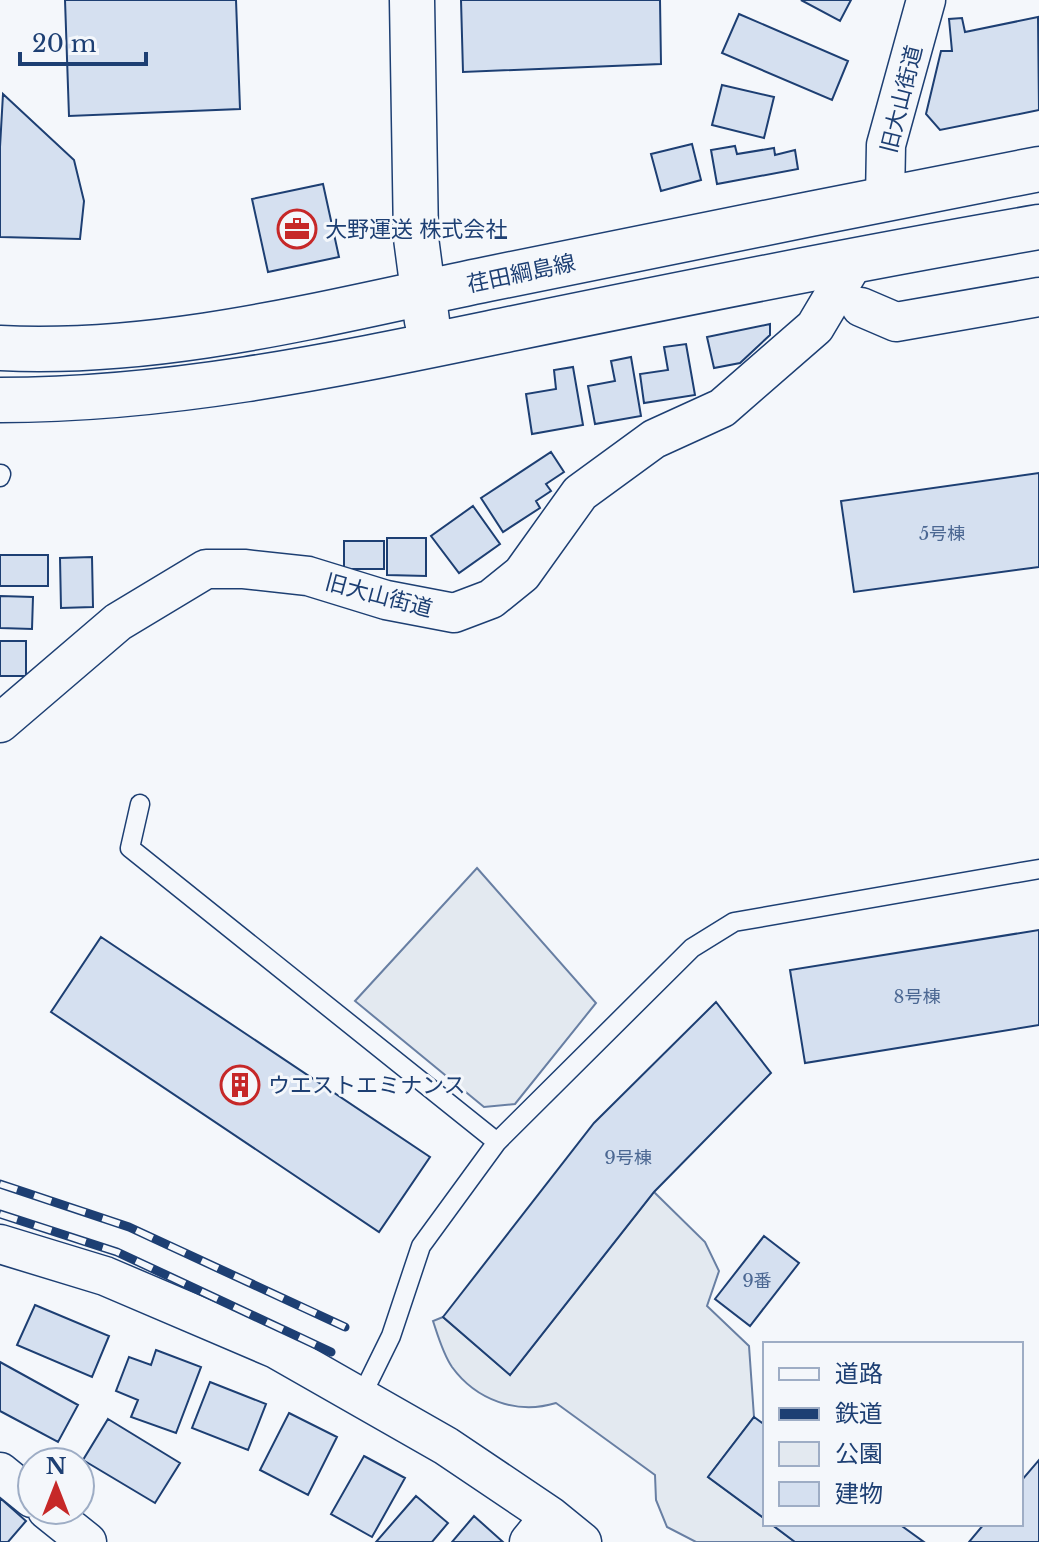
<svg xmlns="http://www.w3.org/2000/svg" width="1039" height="1542" viewBox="0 0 1039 1542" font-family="'Libre Baskerville','Noto Sans JP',serif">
<rect width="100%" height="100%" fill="#f4f7fb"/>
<path fill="#e3e9f0" stroke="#687fa3" stroke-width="2" d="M477 868 596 1003 515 1104 484 1107 355 1001Z
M654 1192 705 1242 719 1271 707 1306 749 1346 754 1417 708 1477 765 1519V1524H771L795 1542H696L667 1527 656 1500 655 1475 556 1403C517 1415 476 1400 452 1367 443 1354 438 1336 433 1321L443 1317 510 1375Z"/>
<path fill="#d5e0f0" stroke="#1d3f73" stroke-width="2" d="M65 0H236L240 109 69 116Z
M461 0H660L661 64 463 72Z
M801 0H851L840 21Z
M739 14 848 61 832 100 722 53Z
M1038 17 1039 110 940 130 926 114 941 51H952L949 19 962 18 965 32Z
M722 85 774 97 764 138 712 125Z
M3 94 74 160 84 201 80 239 0 237V147Z
M692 144 701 180 661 191 651 154Z
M735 146 737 154 774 148 775 155 795 150 798 169 717 184 711 150Z
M323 184 339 257 268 272 252 199Z
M770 324V335L740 363 714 368 707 337Z
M686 344 695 395 644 403 640 374 668 370 664 347Z
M631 357 641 416 595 424 588 386 615 381 611 361Z
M573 367 583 425 532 434 526 394 556 389 554 370Z
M551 452 564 472 546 484 551 491 536 501 540 508 503 532 481 498Z
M1039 473V567L854 592 841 501Z
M473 506 500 544 459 573 431 536Z
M387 538H426V576L387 575Z
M344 541H384V569H344Z
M0 555H48V586H0Z
M92 557 93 607 61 608 60 558Z
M0 596 33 597 32 629 0 628Z
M0 641H26V676H0Z
M1039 930V1025L805 1063 790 970Z
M101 937 430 1157 379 1232 51 1012Z
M716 1002 771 1073 654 1192 510 1375 443 1317 594 1123Z
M764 1236 799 1263 750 1326 715 1299Z
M35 1305 109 1336 92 1377 17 1345Z
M156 1350 201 1367 176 1433 131 1417 138 1400 116 1391 129 1357 151 1365Z
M0 1362 78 1405 58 1442 0 1411Z
M210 1382 266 1404 248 1450 192 1428Z
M289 1413 337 1437 308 1495 260 1470Z
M754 1417 765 1425V1519L708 1477Z
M108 1419 180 1463 155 1503 83 1460Z
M364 1456 405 1478 372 1537 331 1514Z
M1039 1460V1542H969L984 1524H1021V1481Z
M416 1496 448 1523 432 1542H376Z
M0 1498 26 1521 8 1542H0Z
M474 1516 503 1542H452Z
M771 1524H899L924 1542H795Z"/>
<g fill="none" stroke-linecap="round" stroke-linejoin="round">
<defs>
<path id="lane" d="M0 477 1 474
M140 804 130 848 497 1142
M361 1397 391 1336 421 1246 497 1142 692 948 734 922 1039 869"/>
<path id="street" d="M885 199 886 145 926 0
M861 307 896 322 1039 297
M0 723 118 622 206 569H244L308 576 386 600 454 613 491 599 522 574 580 493 654 439 722 408 815 327 856 258
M0 1244 105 1276 276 1349 446 1446 550 1516 582 1542
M0 1472 32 1498
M47 1510 87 1542
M529 1542 550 1516"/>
<path id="secondary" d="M412 0 416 238 427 321
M0 348C165 356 328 312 488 279 672 241 855 205 1039 169
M0 400C175 400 345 363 515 328 690 292 864 257 1039 227"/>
</defs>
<use href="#lane" stroke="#1d3f73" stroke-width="21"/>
<use href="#street" stroke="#1d3f73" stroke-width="41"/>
<use href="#secondary" stroke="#1d3f73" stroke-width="47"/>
<use href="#lane" stroke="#f4f7fb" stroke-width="18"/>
<use href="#street" stroke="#f4f7fb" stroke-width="38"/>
<use href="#secondary" stroke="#f4f7fb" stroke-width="44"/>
<defs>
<path id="rail" d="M0 1184 129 1227 345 1327
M0 1214 117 1252 331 1352"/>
</defs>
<use href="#rail" stroke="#1d3f73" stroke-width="9"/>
<use href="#rail" stroke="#f4f7fb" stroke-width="6" stroke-dasharray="18" stroke-linecap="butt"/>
</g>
<defs>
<symbol id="office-ring" viewBox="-11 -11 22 22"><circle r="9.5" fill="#f4f7fb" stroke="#c62828" stroke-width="1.5"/><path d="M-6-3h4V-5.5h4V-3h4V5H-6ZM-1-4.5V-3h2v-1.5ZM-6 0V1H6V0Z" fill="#c62828"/></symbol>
<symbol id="building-ring" viewBox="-11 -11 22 22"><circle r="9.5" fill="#f4f7fb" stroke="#c62828" stroke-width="1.5"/><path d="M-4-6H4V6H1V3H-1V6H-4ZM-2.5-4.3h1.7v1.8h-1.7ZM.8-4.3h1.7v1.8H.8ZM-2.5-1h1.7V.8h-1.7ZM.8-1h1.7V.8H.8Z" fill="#c62828"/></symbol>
</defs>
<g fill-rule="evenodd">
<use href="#office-ring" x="275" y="207" width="44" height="44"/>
<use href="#building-ring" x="218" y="1063" width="44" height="44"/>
</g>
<g text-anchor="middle" stroke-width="6" stroke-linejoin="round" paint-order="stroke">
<g font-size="18" fill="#4b6792">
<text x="942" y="540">5号棟</text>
<text x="917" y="1003">8号棟</text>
<text x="628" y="1164">9号棟</text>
<text x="757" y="1287">9番</text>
</g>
<g font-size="22" fill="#1d3f73" stroke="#f4f7fb">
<text transform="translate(901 99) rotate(-76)" y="8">旧大山街道</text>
<text transform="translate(521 273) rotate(-12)" y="8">荏田綱島線</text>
<text transform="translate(379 595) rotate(15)" y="8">旧大山街道</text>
</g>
<g font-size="22" fill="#1d3f73" stroke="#f4f7fb" text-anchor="start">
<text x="325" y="237">大野運送 株式会社</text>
<text x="268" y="1093">ウエストエミナンス</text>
</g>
</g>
<rect x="763" y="1342" width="260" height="184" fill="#f4f7fb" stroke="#9eadc5" stroke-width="2"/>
<rect x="779" y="1368" width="40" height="12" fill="#f4f7fb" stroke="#9eadc5" stroke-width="2"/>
<text x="835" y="1382" font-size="24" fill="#1d3f73">道路</text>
<rect x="779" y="1408" width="40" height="12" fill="#1d3f73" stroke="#9eadc5" stroke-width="2"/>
<text x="835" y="1422" font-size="24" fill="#1d3f73">鉄道</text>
<rect x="779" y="1442" width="40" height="24" fill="#e3e9f0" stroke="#9eadc5" stroke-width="2"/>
<text x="835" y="1462" font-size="24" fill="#1d3f73">公園</text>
<rect x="779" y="1482" width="40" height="24" fill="#d5e0f0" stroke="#9eadc5" stroke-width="2"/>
<text x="835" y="1502" font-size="24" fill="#1d3f73">建物</text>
<g transform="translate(56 1486)"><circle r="38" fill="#f4f7fb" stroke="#9eadc5" stroke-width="2"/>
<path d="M0-6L14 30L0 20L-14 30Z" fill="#c62828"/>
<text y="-12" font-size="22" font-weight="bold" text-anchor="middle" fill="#1d3f73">N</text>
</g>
<path d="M20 52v12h126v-12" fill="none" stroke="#1d3f73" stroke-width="4"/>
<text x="32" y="52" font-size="24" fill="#1d3f73" stroke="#f4f7fb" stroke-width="6" paint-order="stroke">20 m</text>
</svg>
